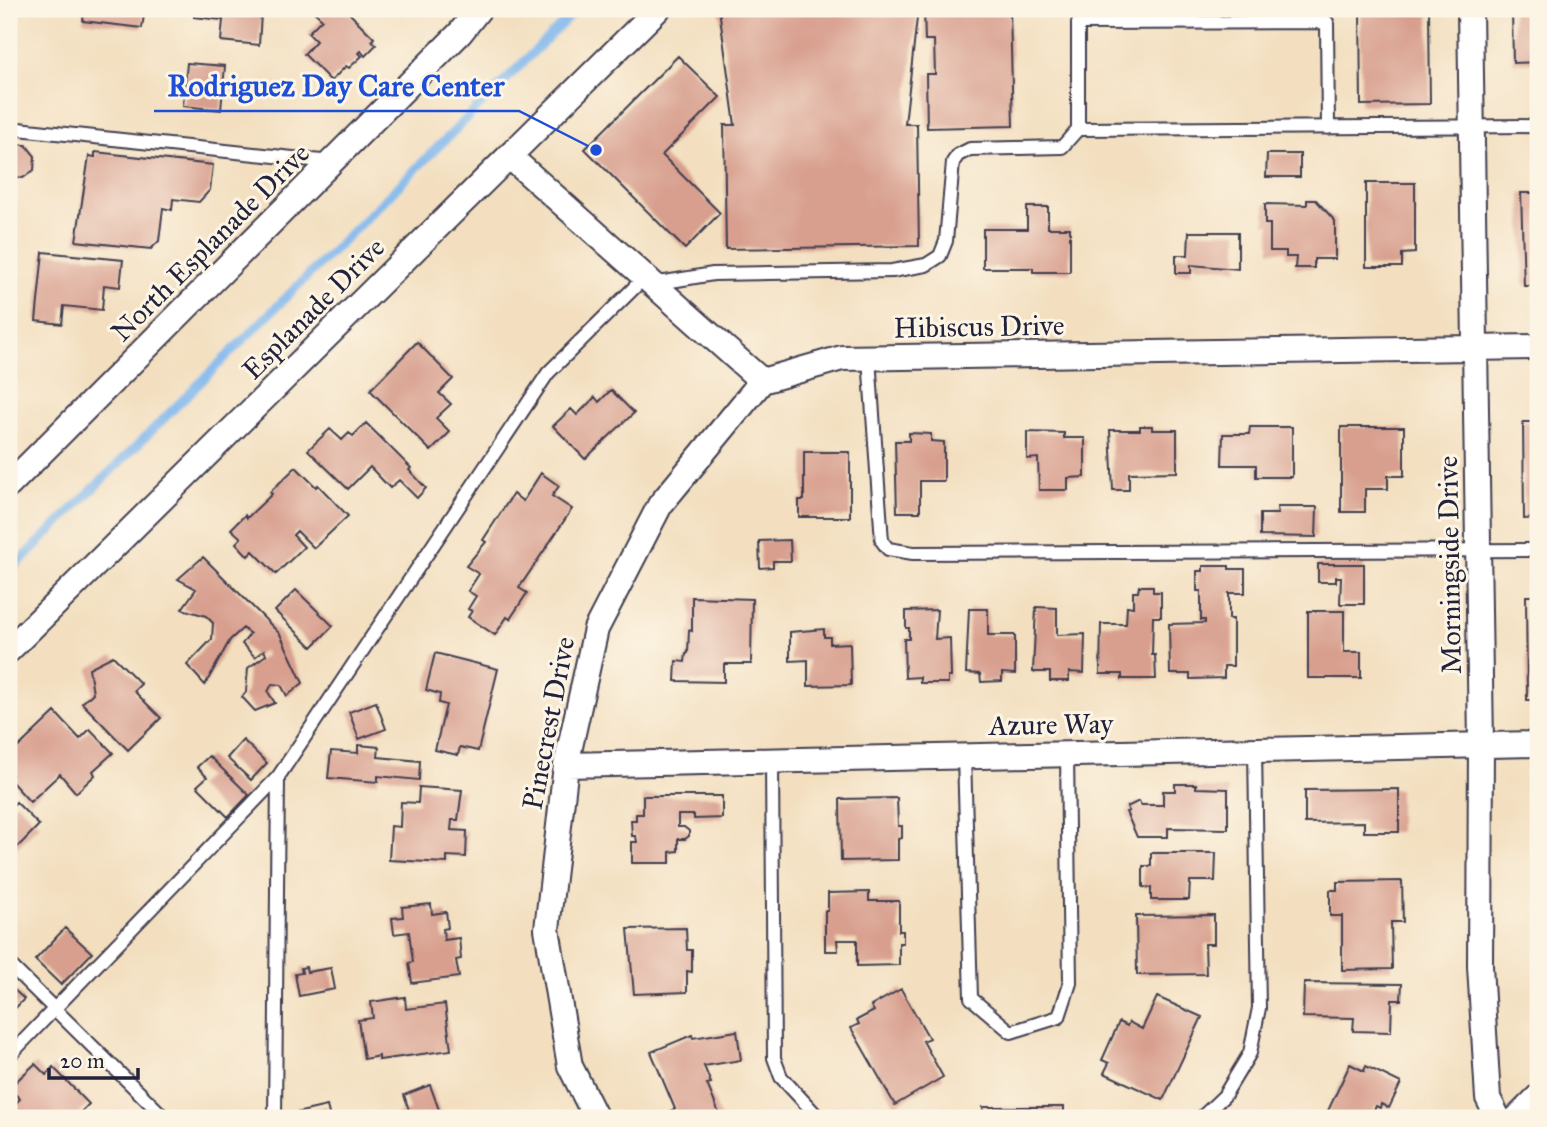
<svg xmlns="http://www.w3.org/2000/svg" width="1547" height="1127" viewBox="0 0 1547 1127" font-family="'IM FELL Great Primer',serif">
<rect width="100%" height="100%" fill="#fcf5e5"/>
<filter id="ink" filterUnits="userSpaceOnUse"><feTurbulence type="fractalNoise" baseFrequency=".0143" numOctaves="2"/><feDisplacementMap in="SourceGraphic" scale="14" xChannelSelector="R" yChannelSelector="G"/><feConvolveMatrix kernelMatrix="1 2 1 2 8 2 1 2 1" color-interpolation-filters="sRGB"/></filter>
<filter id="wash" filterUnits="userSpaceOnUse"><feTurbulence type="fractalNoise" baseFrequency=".00686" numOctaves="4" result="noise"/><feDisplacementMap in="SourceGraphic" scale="28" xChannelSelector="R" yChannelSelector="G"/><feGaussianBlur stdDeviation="1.57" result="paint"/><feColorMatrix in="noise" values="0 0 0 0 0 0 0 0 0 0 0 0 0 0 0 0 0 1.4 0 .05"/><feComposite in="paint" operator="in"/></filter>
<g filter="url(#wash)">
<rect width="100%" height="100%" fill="#f3dfc0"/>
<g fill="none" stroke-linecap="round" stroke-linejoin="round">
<path stroke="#7cb5ed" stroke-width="9" d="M9 572 577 9"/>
</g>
<g id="blocks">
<path fill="#d89f8e" d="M84 9H145L142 28 83 21Z
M194 9H257V13L261 14 259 45 221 41 223 20 194 17Z
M311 9H345L374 38 372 40 376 45 365 56 361 51 359 53 362 56 349 68 346 66 331 81 304 54 316 41 308 33 322 19Z
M719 9H918L905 124H917L919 246 726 249 724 125H735Z
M924 9H1010L1013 126 927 128 926 74H935L934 40H925Z
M1360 9H1429L1430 104 1361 105Z
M1512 9H1538V62L1513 63Z
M678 56 720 97 662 155 720 213 685 249 585 149Z
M187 63 225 66 221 110 183 106Z
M9 144 26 145 35 156 34 170 23 178 9 177Z
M95 152 213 165 210 190 199 202 173 199 172 210 163 208 159 241 151 249 76 241 89 156 95 157Z
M1267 154H1300V177H1266Z
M1366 183H1415V253L1402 254V267H1366Z
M1521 193H1538V286H1524Z
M1307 200H1316L1335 221V259H1314V268H1295L1296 257H1286V251H1270V224H1265V204L1307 205Z
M1027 207H1048V228H1070V272H1033V268H983V229H1027Z
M1189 232H1238V269L1191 265V273H1176V255H1188Z
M43 252 123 260 120 287 104 285 102 310 64 306 62 324 36 321Z
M417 342 453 379 439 393 451 404 436 418 450 432 431 451 370 390Z
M611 390 634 413 585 459 553 426 571 409 577 415 595 397 599 402Z
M1523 422H1538V518L1524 519Z
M366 423 411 468 409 470 426 488 417 498 399 480 390 488 370 467 348 489 308 450 330 429 342 440 349 433 353 436Z
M1140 426H1152V430H1177V472L1129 473V490H1113L1110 430H1140Z
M1250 427H1292V477H1256V465H1222L1223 434H1249Z
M1341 427H1404V476H1388V489H1365V512H1341Z
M1027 432 1064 433V438H1085V477L1068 478V490H1039L1038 458 1027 459Z
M909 433 931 434V441L944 442V481H920V512H897L895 441H909Z
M804 452H850V517H799V500H804Z
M296 467 316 487 318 485 348 516 314 548 297 531 293 535 304 547 276 574 253 551 248 556 236 543 241 538 231 529 245 515 247 518 272 494 270 492Z
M541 473 559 486 552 496 572 509 519 588 527 593 510 619 507 617 495 635 468 617 472 611 468 609 476 596 468 591 479 574 466 566 486 542 483 540 513 494 523 501Z
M1277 507H1317L1316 537 1260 536V514H1278Z
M790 540 791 561H773V567L760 568 759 541Z
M203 557 280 634 303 683 287 696 281 685 272 684 268 692 275 703 255 711 242 697 246 692 248 668 266 655 264 650 255 657 242 644 250 634 243 628 230 640 205 685 187 665 212 639 213 623 206 616 182 609 196 589 178 579Z
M1318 564H1364V604H1340L1341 577H1336V582H1318Z
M1203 566H1229V569H1245V593H1229V619H1233V666H1224V678L1190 679V674H1170L1169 624 1205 623V620H1201V591H1197V571H1203Z
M1139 586H1153V592H1161V617H1153L1152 655H1155L1156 679H1122V674H1100L1101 624H1126L1127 606 1133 607V592H1138Z
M296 590 333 626 312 647 275 611Z
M1526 596H1538V700H1527Z
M692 597 752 599 751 664H724V682L675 681 676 661 685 662 686 654 688 653 689 630 692 631Z
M1036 607 1057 608V635L1085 634 1084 673 1069 672V681H1050V672H1033Z
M969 609H988V635H1015V674L1002 673V681L981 682 980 674 966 673Z
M937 610 935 639 950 638 951 677H948V683H920V677L905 678 904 639H909V628H906V611Z
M1308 611H1344V652H1361V678H1308Z
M824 629V637H830V644L850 643 851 685 808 686V660L790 661V632Z
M435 653 498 669 478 751 460 747 458 755 435 750 446 705 439 703 440 694 426 690Z
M113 656 141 684 134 691 161 718 128 750 82 703 93 693 89 668Z
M376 702 386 729 359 739 349 712Z
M55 712 80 739 90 729 113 753 93 771 95 775 76 793 60 774 30 802 9 779 12 775 9 771V756Z
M243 740 267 763 251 780 227 758Z
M358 745 379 747 378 757 420 761 419 780 378 776V782L328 778 331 751 358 753Z
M209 756 249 795 228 817 197 786 207 777 197 767Z
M1175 784H1196V788L1228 789V829L1168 828V837H1137L1126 812 1129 811 1127 807 1139 801 1141 805H1163V791H1175Z
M419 787 462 790 458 820H452L451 830 467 831 466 857 447 856V863L389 860 391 826 400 827 401 802 418 803Z
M1399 789V832H1364V822L1305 823V790Z
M643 796H722V818L694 819V815H678V827H684L689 831V836L685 839H678V851L670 852V863H632V842H637L636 836H632L631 820H636V814H643Z
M897 798 898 826H902V838L898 839V860L841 861 840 799Z
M16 802 39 825 9 856V809Z
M1538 813V844H1536V816Z
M1151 853H1216L1215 881H1190L1189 900H1151V888L1143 887V866H1151Z
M1402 881 1403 922H1391L1392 969 1342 970V916H1330V890H1337V882Z
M869 892V901H899V931H903V943H899V965L857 966V940H837L838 951H825V911H828V893Z
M431 904 432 914 446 912 448 928 443 929 444 940 459 938 461 959 456 960 459 977 412 983 409 963 413 962 409 932 394 934 392 918 403 917 402 907Z
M1214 915V944H1205L1206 974 1137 975 1136 916Z
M65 928 92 953 61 985 35 960Z
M686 928 687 950H692V972L687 971V992L634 994 628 929Z
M306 967 307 972 331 968 335 989 299 996 295 974 302 973 301 968Z
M1304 983 1402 984 1401 1000H1392L1391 1032 1353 1031 1354 1018 1303 1017Z
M9 985 24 999 9 1015Z
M901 989 929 1038 923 1041 943 1077 895 1105 851 1028 859 1024 857 1020 874 1011 871 1006Z
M405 997 406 1009 445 1004 451 1050 379 1060V1056L364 1059 358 1020 373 1018 371 1002Z
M1157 997 1202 1017 1163 1100 1104 1073 1109 1063 1102 1060 1119 1022 1127 1026 1129 1022 1142 1029Z
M737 1031 741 1060 704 1066 711 1083 707 1084 721 1118H673L670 1111 675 1109 651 1052 692 1035 693 1038Z
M35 1064 46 1075 53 1067 89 1104 75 1118H9V1110L20 1099 9 1088Z
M1350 1064 1364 1071 1366 1066 1401 1083 1389 1108 1381 1104 1380 1108 1376 1106 1372 1114 1381 1118 1325 1117Z
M430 1085 442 1118H388L409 1110 404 1095Z
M327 1106 330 1118H296V1113Z
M983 1107H1064V1118H983Z"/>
</g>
</g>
<g filter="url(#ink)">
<use href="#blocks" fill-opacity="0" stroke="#413e4f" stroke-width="2"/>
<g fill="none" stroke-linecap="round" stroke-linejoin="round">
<defs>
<path id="lane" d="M9 128 331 162
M1328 128 1327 22 1078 23V129L1538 126
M653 284 713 274 892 271 926 265 940 256 946 241 953 162 958 155 970 149 1062 147 1078 129
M869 358 882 541 888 549 913 553 1538 550
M964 756 971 998 1011 1032 1059 1017 1070 983 1067 753
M772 760 774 1058 781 1077 819 1118
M9 964 165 1118
M9 1056 278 777
M275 1118 278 777 548 373 645 277
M1201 1118 1224 1096 1250 1053 1259 1008 1255 749"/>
<path id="street" d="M1470 9 1481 744 1480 966 1488 1098 1498 1118
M509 156 762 381 842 358 1538 347
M9 485 460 33 479 9
M9 650 658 9
M566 765 1538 744
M596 1118 570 1066 547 929 566 765 596 629 660 505 762 381
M1517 1118 1538 1097"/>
</defs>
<use href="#lane" stroke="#413e4f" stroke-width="16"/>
<use href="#street" stroke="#413e4f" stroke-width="28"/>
<use href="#lane" stroke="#fff" stroke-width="12"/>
<use href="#street" stroke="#fff" stroke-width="24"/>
</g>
</g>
<g text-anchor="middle" stroke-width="6" stroke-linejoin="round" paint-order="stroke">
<g font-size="28" fill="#22223b" stroke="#fcf5e5">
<text transform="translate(210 242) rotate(-45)" y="10">North Esplanade Drive</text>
<text transform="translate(313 308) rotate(-45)" y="10">Esplanade Drive</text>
<text transform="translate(979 326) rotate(-1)" y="10">Hibiscus Drive</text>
<text transform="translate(1449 565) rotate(-91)" y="10">Morningside Drive</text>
<text transform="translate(548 723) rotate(-79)" y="10">Pinecrest Drive</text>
<text transform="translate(1051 724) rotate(-1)" y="10">Azure Way</text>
</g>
</g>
<path fill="none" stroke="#1d4ed8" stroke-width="2.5" d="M596 150L519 111H154"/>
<circle fill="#1d4ed8" stroke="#fcf5e5" stroke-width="2.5" cx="596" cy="150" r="7"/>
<g font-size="30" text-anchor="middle" font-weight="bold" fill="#1d4ed8" stroke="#fcf5e5" stroke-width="6" stroke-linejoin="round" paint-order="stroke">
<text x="336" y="96">Rodriguez Day Care Center</text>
</g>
<rect width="1547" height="1127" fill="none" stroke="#fcf5e5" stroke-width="35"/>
<path d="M49 1068v10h89v-10" fill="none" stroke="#22223b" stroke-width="3.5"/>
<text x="60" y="1068" font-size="21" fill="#22223b" stroke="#fcf5e5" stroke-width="5" paint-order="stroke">20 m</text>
</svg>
